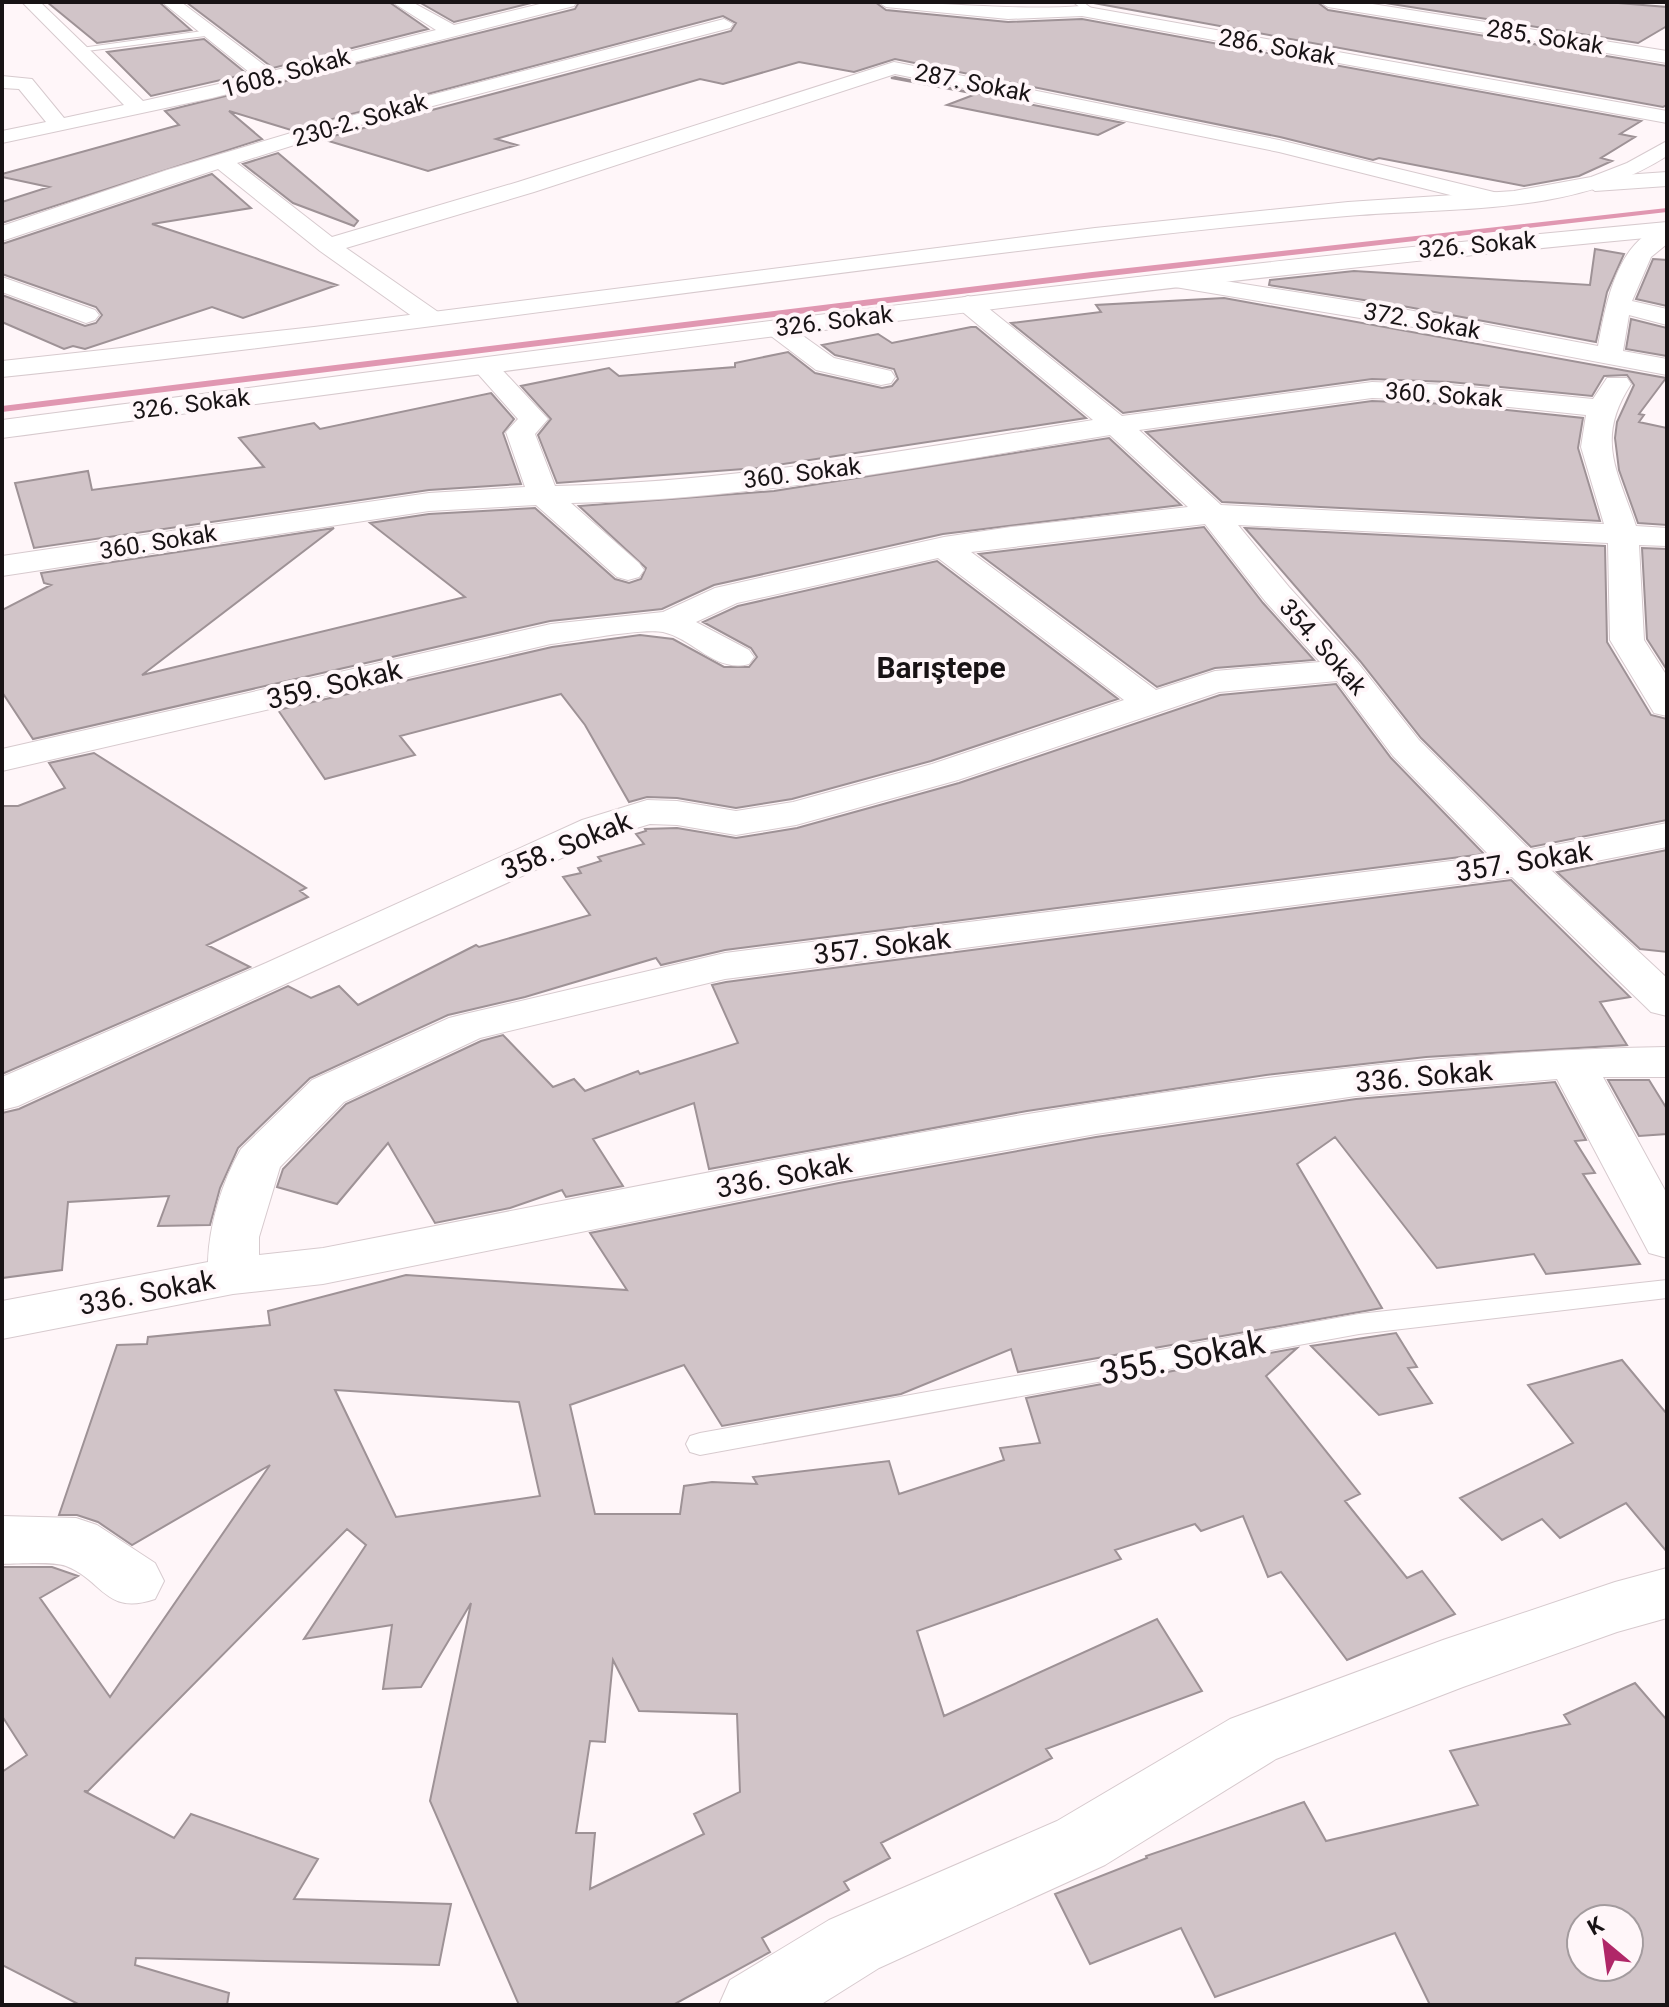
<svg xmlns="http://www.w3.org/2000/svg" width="1669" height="2007" viewBox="0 0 1669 2007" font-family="Roboto,sans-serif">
<rect width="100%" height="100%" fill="#fff6f9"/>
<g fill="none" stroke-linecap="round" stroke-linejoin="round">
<path fill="#e097b1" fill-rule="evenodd" d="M1667 208V212L1092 278 2 412V406L1092 272Z"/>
</g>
<path fill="#d1c4c8" stroke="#9e9296" stroke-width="2" fill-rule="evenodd" d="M47 2H159L191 30 97 43Z
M186 2H389L428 29 273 68Z
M419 2H535L454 22Z
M579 2H875L886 10 1008 22 1082 19 1641 121 1620 134 1635 137 1601 158 1612 161 1579 176 1524 186 1379 158 1373 160 1280 137 895 59 854 72 799 62 723 84 700 79 496 139 517 145 428 171 322 139 731 31 736 23 723 16 291 130 229 111 262 139 2 223V202L49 187 2 177V174L179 125 165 111 575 9Z
M1088 2H1317L1328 10 1667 66V105L1663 107Z
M1379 2H1606L1667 7V26L1638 43Z
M204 39 247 74 151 96 107 52Z
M895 77 1123 123 1098 135 947 105 976 94 891 78Z
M278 153 358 221 354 226 293 203 243 164Z
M212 174 251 208 152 224 337 285 243 318 212 307 85 349 73 346 64 349 2 322V295L85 326 96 323 102 315 96 307 2 274V244Z
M1595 249 1624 254 1607 292 1596 342 1408 307 1269 285 1270 280 1354 271 1590 285Z
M1653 259 1667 260V306L1636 299Z
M1224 298 1666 378 1639 414 1644 415 1639 422 1667 428V525L1638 523 1619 470 1615 438 1617 422 1634 385 1627 375 1604 376 1592 396 1450 382 1372 379 1123 413 1011 323 1101 312 1096 305Z
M1631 319 1667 328V356L1626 349Z
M971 327H976L1086 418 757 468 557 483 538 435 551 419 521 386 609 368 619 376 735 367V363L788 352 815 373 882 388 892 386 898 379 894 369 835 355 822 345 878 334 892 343Z
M491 393 514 419 503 433 521 484 429 490 34 548 15 483 88 471 92 490 264 467 239 438 314 423 320 429Z
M1372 401 1450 404 1583 418 1578 448 1600 521 1222 502 1146 432Z
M1109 438 1181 505 943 534 714 585 662 609 550 621 33 739 2 692V610L51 585 44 583 41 573 334 528 142 675 465 597 370 523 429 514 535 508 615 579 629 583 641 579 646 568 579 506 774 491Z
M1204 527 1263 603 1314 660 1215 668 1157 687 979 554Z
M1245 528 1605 546 1607 642 1651 715 1667 719V820L1531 847 1421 738 1360 661Z
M1642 548 1667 549V670L1647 639Z
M937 561 1118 699 931 761 792 799 736 808 677 798 647 797 629 802 585 725 561 694 400 736 415 755 325 779 278 710 552 647 640 635 673 639 724 667H749L757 657 751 648 703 622 738 606Z
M1336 684 1391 758 1484 854 725 950 661 965 656 958 525 997 448 1015 310 1078 238 1148 220 1188 210 1225 158 1226 169 1196 68 1202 62 1270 2 1278V1113L19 1109 288 986 311 998 339 986 358 1005 476 945 479 947 590 915 563 877 581 873 578 868 601 861 598 857 644 844 636 834 646 831 645 829 677 828 736 838 797 828 959 783 1220 695Z
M94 753 306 888 300 891 308 897 207 945 250 967 2 1074V806H18L65 788 49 763Z
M1667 850V952L1640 949 1557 872Z
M1511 880 1630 997 1600 1002 1627 1045 1426 1057 1266 1075 1027 1111 709 1169 694 1103 593 1139 623 1186 566 1197 562 1190 510 1208 435 1223 388 1143 337 1204 277 1187 283 1169 346 1104 481 1041 503 1035 553 1087 574 1079 585 1091 638 1071 640 1074 738 1043 712 985 726 982Z
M1608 1080H1649L1667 1109V1134L1639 1136Z
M1555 1082 1586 1140 1575 1141 1595 1173 1583 1174 1640 1264 1546 1274 1534 1254 1437 1268 1335 1137 1297 1164 1382 1308 1018 1372 1011 1349 901 1394 722 1426 684 1365 570 1405 595 1514H680L684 1486 712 1482 757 1484 753 1477 889 1461 899 1494 1004 1460 1000 1448 1040 1443 1026 1398 1297 1348 1266 1376 1360 1494 1345 1501 1407 1578 1422 1571 1455 1614 1347 1660 1281 1572 1268 1577 1243 1516 1201 1531 1195 1524 1115 1550 1121 1559 917 1631 944 1716 1157 1619 1202 1691 1046 1749 1052 1758 881 1843 890 1858 844 1882 849 1890 762 1938 770 1952 673 2005H519L430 1801 471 1603 421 1687 383 1689 392 1625 304 1639 366 1545 347 1529 88 1791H84L174 1838 191 1814 318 1859 294 1899 451 1904 439 1965 136 1958 135 1965 229 1993 227 2005H80L2 1965V1772L27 1755 2 1716V1567H52L78 1576 40 1598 110 1697 270 1465 132 1545 98 1522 77 1515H59L117 1345 147 1344 148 1337 270 1325 268 1311 406 1275 627 1290 590 1233 839 1183 1096 1137 1356 1099ZM335 1390 519 1402 540 1496 396 1517ZM613 1660 639 1711 737 1714 740 1792 694 1814 704 1834 590 1889 595 1833H576L590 1741 605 1742Z
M1396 1333 1417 1367 1408 1368 1432 1403 1379 1415 1311 1346Z
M1622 1360 1667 1414V1552L1626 1503 1560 1538 1542 1519 1502 1540 1460 1498 1573 1443 1528 1385Z
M1635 1683 1667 1720V2005H1430L1395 1933 1215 1997 1181 1928 1090 1964 1055 1894 1147 1858 1146 1856 1304 1802 1326 1841 1478 1805 1450 1751 1570 1724 1564 1715ZM1581 1919H1629V1967H1581Z"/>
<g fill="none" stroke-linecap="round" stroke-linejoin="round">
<defs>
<path id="service" d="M1073 2H1083L1091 8 1079 13 1081 8Z
M210 30 213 35 79 52 74 49Z
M1667 1280V1298L1359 1334 700 1455 690 1452 686 1444 690 1436 700 1433 1359 1314Z"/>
<path id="minor" d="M22 2H40L143 101 254 76 162 2H181L272 71 436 30 392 2H412L454 25 548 2H576L574 6 212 98 2 143V131L46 122 19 89 2 88V76L32 79 64 118 124 105Z
M878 2C946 2 1013 11 1082 6L1667 111V123L1082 16 1008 19 886 7Z
M1320 2H1360L1667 51V63L1328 7Z
M724 19 733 24 730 28 345 129 237 163 332 237 518 182 894 62 1279 140 1498 193 1501 198 1490 205 1279 152 895 74 534 192 346 248 441 314 445 319 441 324H423L320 251 218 169 2 241V226L167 170 331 121Z
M1667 172V186L1595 191 1584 184 1595 177Z
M1667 225V244L1651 257 1632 301 1667 309V325L1629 315 1623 351 1667 359V375L1408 326 1175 287 1166 285 1163 280 1166 275 1175 273 1408 310 1598 346C1606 304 1617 237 1667 225Z
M2 277 95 310 99 315 95 320 86 323 2 292Z
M968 296 977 299 1122 416 1372 382 1450 385 1593 399 1607 378H1627L1631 384C1595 439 1617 470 1636 526L1667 528V546L1639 545 1644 640 1667 676V716L1654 713 1610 640 1608 543 1238 525 1289 587 1358 663 1419 740 1530 850 1667 823V847L1551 870 1667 978V1016L1651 1012 1512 877 725 979 480 1038 344 1102 280 1167 259 1237V1255L323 1248C558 1202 792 1154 1028 1114 1240 1079 1452 1050 1667 1047V1077H1603L1667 1194V1258L1649 1253 1557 1079 1356 1096 1096 1134 838 1180 323 1284 233 1294 2 1339V1301L208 1262C209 1226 222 1181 241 1149L312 1080 449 1018 465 1014 725 953 1490 856 1393 756 1337 681 1219 692 958 780 796 825 736 835 677 825 650 824 610 836 18 1106 2 1110V1077L266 963 582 820 647 800 677 801 736 811 793 802 932 764 1124 700 938 558 737 603 696 622 749 650 754 657 749 664C715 673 694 639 663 632 641 628 576 641 551 644L2 771V749L551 624 663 612 715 588 944 537 1011 527 1188 507 1110 435C932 464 752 500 571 503L639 563 644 570 639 577 628 580 617 577 536 505 429 511 2 576V556L429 493 525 487 506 432 518 419 471 366 475 360H493L548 419 535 434 555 486C736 482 915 449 1093 420L959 309 955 304 959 299ZM1372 398 1450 401 1586 415 1581 447 1604 524 1221 505 1139 430ZM1205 524 1265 601 1320 662 1215 671 1156 690 971 552Z
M776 320 785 323 834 358 891 371 895 377 891 383 881 385 816 370 767 333 763 328 767 323Z
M2 1516 76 1518 97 1525 155 1563 164 1581 155 1599C105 1616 103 1580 66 1566 51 1561 18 1564 2 1564Z
M1667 1568V1618L1617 1632 1463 1687 1276 1759 1105 1865 879 1968 820 2005H719L730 1980 829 1920 1057 1821 1230 1719 1443 1640 1615 1582Z"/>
<path id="tertiary" d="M1667 141V156C1573 216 1454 207 1347 216 1262 223 1178 232 1094 242 730 284 367 339 2 377V361L314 327 1095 228 1348 202 1514 191 1591 177 1627 163Z
M1667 222V236C1110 288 556 364 2 438V420C556 348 1110 273 1667 222Z"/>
</defs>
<use href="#service" stroke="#d7cace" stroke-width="2"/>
<use href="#minor" stroke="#d7cace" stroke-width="2"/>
<use href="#tertiary" stroke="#d7cace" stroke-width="2"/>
<use href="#service" fill="#fff" fill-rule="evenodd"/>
<use href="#minor" fill="#fff" fill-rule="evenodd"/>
<use href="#tertiary" fill="#fff" fill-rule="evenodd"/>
</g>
<g text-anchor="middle" stroke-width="8" stroke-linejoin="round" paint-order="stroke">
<g font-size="24" fill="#181315" stroke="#fff6f9">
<text transform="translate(1545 37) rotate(9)" y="8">285. Sokak</text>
<text transform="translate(1277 47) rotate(10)" y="8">286. Sokak</text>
<text transform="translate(286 73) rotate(-15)" y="8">1608. Sokak</text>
<text transform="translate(973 83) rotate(11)" y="8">287. Sokak</text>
<text transform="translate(360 120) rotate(-16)" y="8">230-2. Sokak</text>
<text transform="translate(1477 245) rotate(-5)" y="8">326. Sokak</text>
<text transform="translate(834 321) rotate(-7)" y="8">326. Sokak</text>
<text transform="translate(1422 321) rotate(10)" y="8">372. Sokak</text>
<text transform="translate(1444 395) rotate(4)" y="8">360. Sokak</text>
<text transform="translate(191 404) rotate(-7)" y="8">326. Sokak</text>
<text transform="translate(802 473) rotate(-7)" y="8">360. Sokak</text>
<text transform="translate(158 542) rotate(-9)" y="8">360. Sokak</text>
<text transform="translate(1323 647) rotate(49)" y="8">354. Sokak</text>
</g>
<g font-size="28" fill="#181315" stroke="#fff6f9">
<text transform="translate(334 684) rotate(-13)" y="10">359. Sokak</text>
<text transform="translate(566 845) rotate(-22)" y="10">358. Sokak</text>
<text transform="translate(1524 861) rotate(-9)" y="10">357. Sokak</text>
<text transform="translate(882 946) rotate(-7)" y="10">357. Sokak</text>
<text transform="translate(1424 1076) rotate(-5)" y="10">336. Sokak</text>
<text transform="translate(784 1175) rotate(-11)" y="10">336. Sokak</text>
<text transform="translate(147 1292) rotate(-11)" y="10">336. Sokak</text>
</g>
<g font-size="30" font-weight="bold" fill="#181315" stroke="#fff6f9">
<text x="941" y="678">Barıştepe</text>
</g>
<g font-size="34" fill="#181315" stroke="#fff6f9">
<text transform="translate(1182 1357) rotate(-11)" y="12">355. Sokak</text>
</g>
</g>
<rect width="1669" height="2007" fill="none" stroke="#181315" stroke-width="8"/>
<g transform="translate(1605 1943) rotate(331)"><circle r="38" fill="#fff6f9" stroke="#a39b9e" stroke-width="2"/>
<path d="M0-6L14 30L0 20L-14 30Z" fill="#b02768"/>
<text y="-12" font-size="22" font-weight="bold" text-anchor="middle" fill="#181315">K</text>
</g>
</svg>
